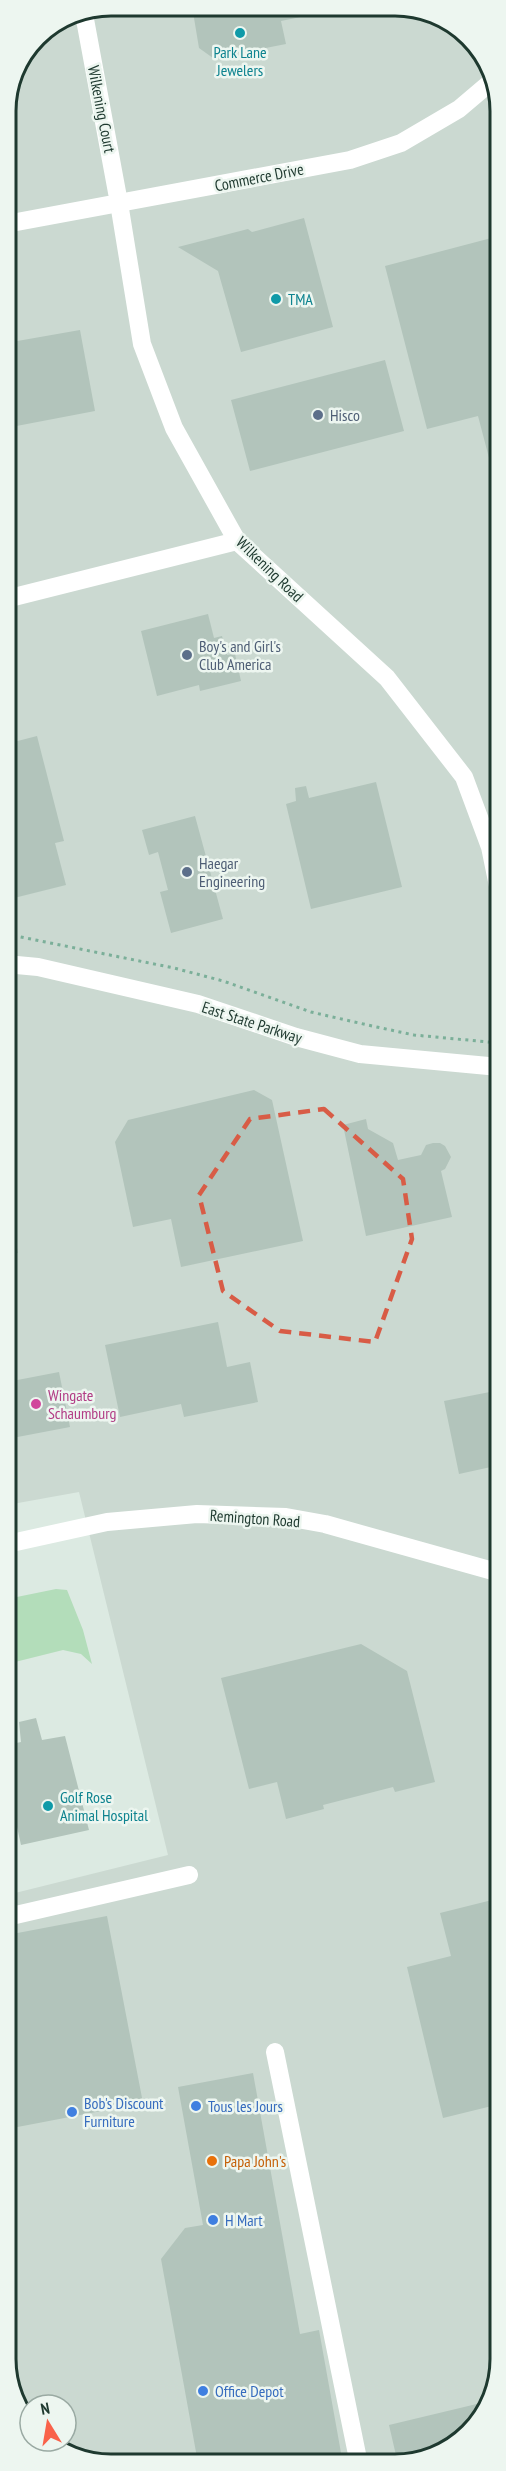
<svg xmlns="http://www.w3.org/2000/svg" width="506" height="2471" viewBox="0 0 506 2471" font-family="'PT Sans Narrow',sans-serif">
<rect width="100%" height="100%" fill="#dceae2"/>
<path fill="#cbd9d1" d="M422 9 474 42 499 98 500 2366 474 2429 408 2464 90 2463 52 2441H66V2405H30V2424L7 2373V1895L168 1855 79 1492 7 1505 6 105 37 37 71 14Z"/>
<path fill="#b3ddba" d="M56 1589 67 1590 83 1630 92 1664 81 1654 63 1650 7 1664V1599Z"/>
<path fill="#b2c4bb" d="M330 11 281 21 286 44 213 58 199 48 193 12Z
M304 218 333 327 241 352 218 271 178 247 248 229 252 232Z
M499 236V475L494 477 478 416 427 429 385 266Z
M80 330 95 411 6 428V343Z
M385 360 404 431 250 471 231 400Z
M208 614 214 638 222 636 227 655 235 654 241 681 200 691 199 685 157 696 141 631Z
M37 736 64 841 55 843 66 885 6 900V744Z
M376 782 402 887 311 909 286 804 296 801 295 788 306 786 309 798Z
M195 816 223 919 171 933 160 892 168 890 158 852 149 855 142 830Z
M254 1090 272 1100 303 1241 181 1267 171 1219 133 1227 115 1142 128 1120Z
M366 1119 368 1129 393 1143 398 1160 421 1155 426 1145 433 1143H440L445 1146 451 1157 445 1169 441 1171 452 1217 366 1236 343 1125Z
M10 1213 18 1253 7 1255V1214Z
M218 1322 227 1367 250 1362 258 1402 184 1417 181 1404 120 1417 105 1345Z
M59 1372 70 1427 7 1439V1382Z
M500 1390V1465L459 1474 444 1401Z
M361 1644 407 1671 435 1782 395 1792 393 1787 323 1805 324 1809 286 1819 277 1782 249 1789 221 1678Z
M36 1718 42 1740 65 1736 89 1830 21 1845 7 1782V1745L21 1742 19 1722Z
M500 1898V2104L443 2118 407 1967 451 1956 440 1913Z
M107 1916 143 2103 7 2129V1935Z
M253 2073 300 2334 319 2330 343 2464 198 2463 161 2259 185 2228 203 2225 178 2087Z
M485 2402 474 2429 408 2464H398L389 2425Z"/>
<g fill="none" stroke-linecap="round" stroke-linejoin="round">
<path stroke="#7baf99" stroke-width="3" stroke-dasharray="3 4.5" stroke-linecap="butt" d="M6 934 174 968 223 981 311 1012 372 1026 414 1035 499 1043"/>
<path stroke="#fff" stroke-width="18" d="M84 14 119 203 142 344 174 428 237 541 387 678 464 777 490 847 499 891
M6 224 350 160 401 143 459 109 492 81
M6 599 237 541
M6 964 38 967 198 1004 296 1037 360 1054 499 1067
M7 1544 107 1522 197 1514 286 1517 325 1524 500 1573
M7 1917 189 1875
M275 2052 359 2464"/>
</g>
<path fill="none" stroke="#d85c46" stroke-width="4.5" stroke-dasharray="12 8" stroke-linejoin="round" d="M324 1109 403 1179 412 1239 375 1342 280 1331 223 1291 199 1195 250 1119Z"/>
<g fill="#0f9aa8" stroke="#edf6f0" stroke-width="2">
<circle cx="240" cy="33" r="6"/>
<circle cx="276" cy="299" r="6"/>
<circle cx="48" cy="1806" r="6"/>
</g>
<g fill="#5c6f8a" stroke="#edf6f0" stroke-width="2">
<circle cx="318" cy="415" r="6"/>
<circle cx="187" cy="655" r="6"/>
<circle cx="187" cy="872" r="6"/>
</g>
<circle fill="#d1479c" stroke="#edf6f0" stroke-width="2" cx="36" cy="1404" r="6"/>
<g fill="#3f7fe0" stroke="#edf6f0" stroke-width="2">
<circle cx="196" cy="2106" r="6"/>
<circle cx="72" cy="2112" r="6"/>
<circle cx="213" cy="2220" r="6"/>
<circle cx="203" cy="2391" r="6"/>
</g>
<circle fill="#e8710a" stroke="#edf6f0" stroke-width="2" cx="212" cy="2161" r="6"/>
<g text-anchor="middle" stroke-width="5" stroke-linejoin="round" paint-order="stroke">
<g font-size="16" fill="#0d838f" stroke="#edf6f0" text-anchor="start">
<text x="240" y="58" text-anchor="middle">Park Lane<tspan x="240" dy="18">Jewelers</tspan></text>
<text x="288" y="305">TMA</text>
<text x="60" y="1803">Golf Rose<tspan x="60" dy="18">Animal Hospital</tspan></text>
</g>
<g font-size="16" fill="#1e392f" stroke="#edf6f0">
<text transform="translate(102 109) rotate(79)" y="6">Wilkening Court</text>
<text transform="translate(259 177) rotate(-11)" y="6">Commerce Drive</text>
<text transform="translate(270 569) rotate(44)" y="6">Wilkening Road</text>
<text transform="translate(252 1022) rotate(18)" y="6">East State Parkway</text>
<text transform="translate(255 1518) rotate(4)" y="6">Remington Road</text>
</g>
<g font-size="16" fill="#4e5e75" stroke="#edf6f0" text-anchor="start">
<text x="330" y="421">Hisco</text>
<text x="199" y="652">Boy's and Girl's<tspan x="199" dy="18">Club America</tspan></text>
<text x="199" y="869">Haegar<tspan x="199" dy="18">Engineering</tspan></text>
</g>
<g font-size="16" fill="#b23c85" stroke="#edf6f0" text-anchor="start">
<text x="48" y="1401">Wingate<tspan x="48" dy="18">Schaumburg</tspan></text>
</g>
<g font-size="16" fill="#366cbe" stroke="#edf6f0" text-anchor="start">
<text x="84" y="2109">Bob's Discount<tspan x="84" dy="18">Furniture</tspan></text>
<text x="208" y="2112">Tous les Jours</text>
<text x="225" y="2226">H Mart</text>
<text x="215" y="2397">Office Depot</text>
</g>
<g font-size="16" fill="#c56008" stroke="#edf6f0" text-anchor="start">
<text x="224" y="2167">Papa John's</text>
</g>
</g>
<path d="M0 0H506V2471H0ZM111 16H395A95 95 0 0 1 490 111V2359A95 95 0 0 1 395 2454H111A95 95 0 0 1 16 2359V111A95 95 0 0 1 111 16Z" fill="#edf6f0" fill-rule="evenodd"/>
<path fill="none" stroke="#1e392f" stroke-width="3" d="M111 16H395A95 95 0 0 1 490 111V2359A95 95 0 0 1 395 2454H111A95 95 0 0 1 16 2359V111A95 95 0 0 1 111 16Z"/>
<g transform="translate(48 2423) rotate(349)"><circle r="28" fill="#edf6f0" stroke="#9aaaa3" stroke-width="1.5"/>
<path d="M0-4.5L10 22L0 15L-10 22Z" fill="#f9624a"/>
<text y="-9" font-size="16" font-weight="bold" text-anchor="middle" fill="#1e392f">N</text>
</g>
</svg>
